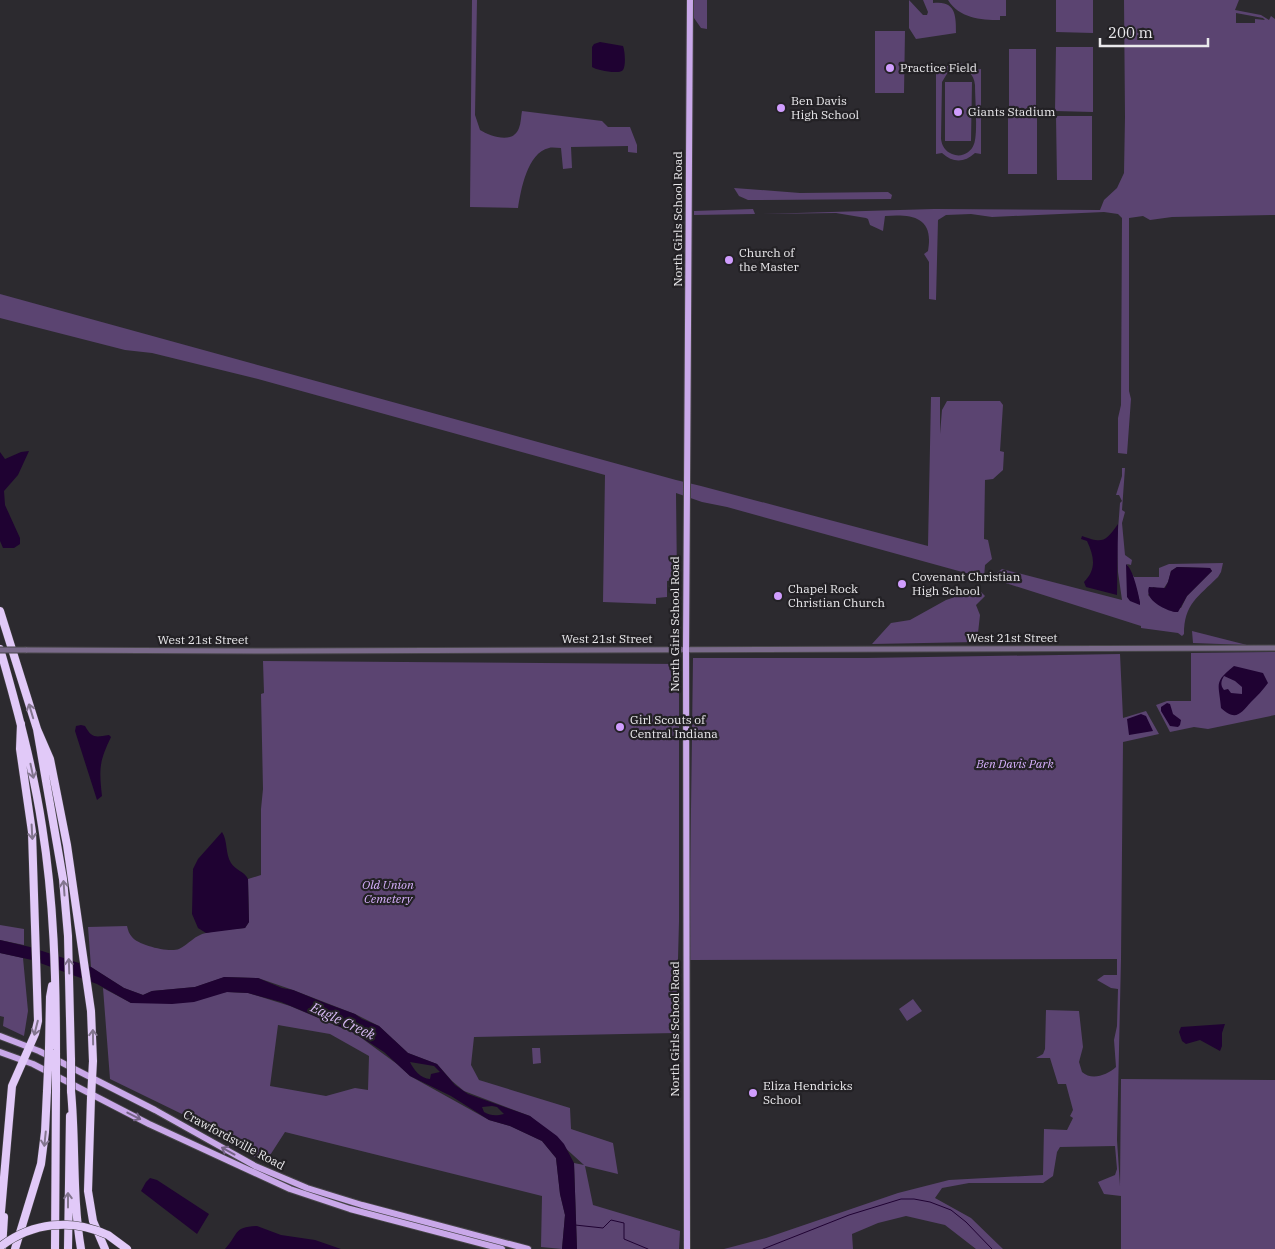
<svg xmlns="http://www.w3.org/2000/svg" width="1275" height="1249" viewBox="0 0 1275 1249" font-family="'IBM Plex Serif',serif">
<rect width="100%" height="100%" fill="#2c2a2f"/>
<path fill="#5b4471" fill-rule="evenodd" d="M472 0H477L475 115 480 130C490 136 513 145 519 128 521 123 521 116 522 111L602 121 608 127H630L637 145V153L628 152V146L571 147 572 168 563 169 561 148C557 148 552 147 549 148 527 153 521 190 518 208L470 207Z
M694 0H707V29L701 28 694 18Z
M909 0 923 15H927L928 12 923 0H933V3C956 0 956 16 956 33L916 39 909 28Z
M948 0H1006V16H1000V20C980 20 959 18 948 0Z
M1056 0H1093V33L1056 32Z
M1124 0H1239L1235 10 1261 15 1269 20 1271 16 1275 19V215L1172 217 1150 220 1143 216 1129 218V391L1131 399 1127 454 1118 453V418L1121 405 1122 218 1118 214 1104 212 992 217 971 214 946 215 938 220 936 300 929 299V262L924 254 928 251C934 217 913 214 885 216L883 231 870 225 868 219 866 218 836 213 762 214 934 209 1100 210 1104 200 1117 188 1124 173 1125 117ZM1236 13 1263 18 1265 20 1255 19V23H1236Z
M875 31H905L904 93H875Z
M1056 47H1093V112L1055 111Z
M1009 49H1036V109H1009Z
M958 63 968 65 975 70 981 69V154L975 153C964 163 953 163 942 153L936 154V69L942 70 950 64ZM956 68C967 68 974 74 975 85 975 98 978 134 974 144 971 153 961 158 952 154 945 151 942 146 941 139L942 82 948 72Z
M945 82H972L971 141H945Z
M1008 112H1037V174H1008Z
M1056 116H1092V180H1057Z
M734 188 800 193 888 192 892 195 891 199 748 200 739 196Z
M753 209 755 214 694 215V211Z
M0 294 676 480 701 486 928 546 931 397H940V434L942 410 947 401H1000L1003 405 1000 451 1004 452 1003 470 993 479 985 480 984 539 988 540 992 559 985 565 984 578 727 507 702 502 676 493 677 580 667 581V597L656 598V604L603 602 605 475 258 379 152 353 125 350 0 318Z
M1122 468H1125L1122 510 1125 512 1122 523 1125 555 1132 560 1131 565 1127 564 1140 602 1132 574 1134 577H1159V568L1169 564 1223 563 1221 572 1218 577C1198 597 1184 604 1184 634L1182 636 1178 633 1141 628V626L993 579 994 575 1002 569 1122 600 1118 572 1117 543 1120 503 1122 501 1119 495H1116L1122 476ZM1177 567 1210 568 1212 571 1187 596 1181 608 1159 605 1148 595 1153 587 1161 589 1164 588 1168 582 1171 571Z
M973 591 981 592 985 596 976 605 980 615 977 642 872 644 891 623 910 620 946 600Z
M1192 631 1247 645 1193 643Z
M1275 652V715L1208 729 1194 727 1170 732 1156 705 1167 701H1191V653Z
M1120 654 1123 718 1146 711 1159 734 1123 742 1121 959 1117 1140 1120 1186 1121 1079 1275 1080V1249H1121V1196L1104 1194 1098 1182 1115 1175 1117 1169 1115 1146 1060 1147 1057 1152 1053 1176 1043 1183H969L942 1188 935 1198 971 1218 1003 1249H976L945 1225 906 1216 878 1223 852 1234 853 1249H724L766 1238 898 1193 949 1180 1043 1175 1044 1129 1067 1130 1073 1118 1070 1116 1073 1110 1066 1084H1058L1050 1058H1036L1043 1054 1045 1049 1046 1010 1079 1011 1083 1047 1079 1062 1082 1072C1092 1081 1107 1075 1116 1067L1114 1040 1117 1026 1118 989 1111 988 1097 980 1104 975H1117V959L689 960 693 658H866Z
M263 661 679 664V922L676 1033 474 1037 471 1065 479 1080 570 1108 571 1129 613 1143 618 1174 585 1166 593 1205 680 1231 679 1249H577L574 1163 584 1165 530 1116 464 1091 452 1081 437 1064 408 1053 379 1026 355 1014 293 990 258 978 225 977 195 987 152 991 143 995 124 988 91 967 88 927 127 926C128 930 129 934 132 937 138 945 169 953 179 949 189 944 195 935 206 933 218 930 232 929 245 928L249 922 248 879 261 875V809L263 789 261 694 264 693Z
M0 925 24 929V945L0 940Z
M0 953 23 958 28 1011 24 1036 3 1026 4 1017 0 1016Z
M103 988 131 1003 227 992 248 993 290 1006 356 1034 397 1064 410 1076 489 1120 510 1126 542 1141 556 1158 560 1194 565 1215 562 1249 541 1247 542 1196 285 1132 265 1163 184 1115 110 1079ZM278 1025 330 1034 369 1056 368 1090 355 1088 326 1096 270 1086Z
M913 999 922 1011 907 1021 899 1009Z
M532 1048H540L541 1063 533 1064Z"/>
<path fill="#1f0232" fill-rule="evenodd" d="M600 42 623 46C625 51 626 66 623 70 619 75 596 70 592 67V47L594 44Z
M29 451 18 475 4 491 5 505 20 538V544L14 548H3L0 541V452L5 459 21 452Z
M1118 524 1117 595 1086 587 1084 582C1097 569 1094 556 1087 541L1081 539 1082 536C1102 543 1105 543 1118 524Z
M1126 564C1133 569 1138 592 1140 602V605L1130 601 1127 597Z
M1177 567 1210 568 1212 571 1187 596 1178 612H1175C1165 610 1144 600 1149 587L1165 588 1168 582 1171 571Z
M1234 666 1263 673 1268 683C1263 690 1257 696 1251 702 1241 713 1236 722 1221 708 1219 683 1213 683 1234 666ZM1224 676 1235 681 1242 687V694L1231 693 1228 689 1224 690C1220 685 1221 681 1224 676Z
M1167 703 1170 704 1173 714 1181 720 1180 725 1178 727 1170 726 1161 711V707Z
M1141 714 1146 716 1153 731 1129 735 1127 719Z
M81 725 85 726C92 739 96 737 109 735L111 737C99 762 99 769 102 796L97 800 75 731 76 726Z
M222 832C228 841 225 853 231 863 235 870 244 871 248 879L249 922 245 928 206 933 198 928 192 914 193 869 198 859Z
M0 940 30 947 91 967 124 988 143 995 152 991 195 987 224 977 258 978 282 988 293 990 325 1003 355 1014 362 1019 379 1026 408 1053 437 1064 455 1085 468 1094 530 1116 557 1136 564 1144 574 1163 577 1249H562L565 1215 560 1194 556 1158 542 1141 510 1126 489 1120 451 1096 410 1076 384 1052 353 1032 281 1002 248 993 227 992 194 1002 172 1004 131 1003 97 984 32 960 0 953ZM410 1062 434 1066 440 1072 431 1074 430 1079C421 1079 413 1069 410 1062ZM492 1106 497 1107 504 1114C496 1116 491 1116 484 1112L482 1107Z
M1225 1024 1222 1033V1046L1220 1051 1200 1040 1186 1044 1182 1041 1179 1032 1181 1027Z
M150 1178 157 1180 209 1214 197 1234 141 1191 146 1182Z
M257 1226 281 1235 315 1240 341 1249H225C239 1234 233 1227 257 1226Z"/>
<g fill="none" stroke-linecap="round" stroke-linejoin="round">
<path stroke="#1f0232" stroke-width="1" d="M575 1225 603 1228 611 1220 624 1223V1239L648 1249
M763 1249 849 1215 901 1199H914L930 1202 951 1210 966 1222 992 1249"/>
<defs>
<path id="minor" d="M26 650 265 651 1275 648"/>
<path id="major" d="M0 1036 39 1051 155 1110 255 1166 307 1188 362 1205 528 1249
M0 1052 33 1064 149 1124 290 1189 350 1209 502 1249
M687 1249 686 649 690 0"/>
<path id="highway" d="M0 611 37 729 63 879 68 936 71 1060
M0 649C17 707 33 766 42 826 54 901 56 977 56 1053
M37 729 50 759 67 845 91 1011 93 1061 91 1098 88 1191 93 1221 105 1249
M49 1049 50 997 52 986
M71 1091C76 1143 72 1197 81 1249
M0 1223 12 1086 35 1034 38 1021 32 832 20 749 21 724
M108 1235 127 1249
M2 1249 4 1217
M15 1249 41 1164 45 1132 47 1091
M55 1249 56 1090
M68 1249 70 1116"/>
</defs>
<use href="#minor" stroke="#474549" stroke-width="7"/>
<use href="#major" stroke="#474549" stroke-width="8"/>
<use href="#highway" stroke="#474549" stroke-width="9"/>
<use href="#minor" stroke="#7a6a8a" stroke-width="5"/>
<use href="#major" stroke="#c9a8e9" stroke-width="6"/>
<use href="#highway" stroke="#e1c9f8" stroke-width="8"/>
<defs>
<path id="minor-bridge" d="M0 650H26"/>
<path id="highway-bridge" d="M71 1060V1091
M56 1090V1053
M47 1091 49 1049
M0 1247C32 1222 72 1218 108 1235"/>
</defs>
<use href="#minor-bridge" stroke="#474549" stroke-width="7" stroke-linecap="butt"/>
<use href="#highway-bridge" stroke="#474549" stroke-width="9" stroke-linecap="butt"/>
<use href="#minor-bridge" stroke="#7a6a8a" stroke-width="5"/>
<use href="#highway-bridge" stroke="#e1c9f8" stroke-width="8"/>
</g>
<defs><path id="oneway-shaft" d="M-6 0H5M1.5-3L5.5 0L1.5 3" fill="none" stroke-width="1.6" stroke-linecap="round" stroke-linejoin="round" transform="scale(1.25)"/></defs>
<g stroke="#82758e">
<use href="#oneway-shaft" transform="translate(31 711) rotate(-107)"/>
<use href="#oneway-shaft" transform="translate(32 771) rotate(78)"/>
<use href="#oneway-shaft" transform="translate(32 832) rotate(87)"/>
<use href="#oneway-shaft" transform="translate(64 888) rotate(-94)"/>
<use href="#oneway-shaft" transform="translate(69 966) rotate(-92)"/>
<use href="#oneway-shaft" transform="translate(36 1028) rotate(104)"/>
<use href="#oneway-shaft" transform="translate(93 1037) rotate(-91)"/>
<use href="#oneway-shaft" transform="translate(45 1139) rotate(96)"/>
<use href="#oneway-shaft" transform="translate(68 1200) rotate(-90)"/>
</g>
<g stroke="#766487">
<use href="#oneway-shaft" transform="translate(134 1116) rotate(27)"/>
<use href="#oneway-shaft" transform="translate(228 1151) rotate(-151)"/>
</g>
<g fill="#d09dfe" stroke="#232125" stroke-width="2">
<circle cx="890" cy="68" r="5"/>
<circle cx="781" cy="108" r="5"/>
<circle cx="958" cy="112" r="5"/>
<circle cx="729" cy="260" r="5"/>
<circle cx="902" cy="584" r="5"/>
<circle cx="778" cy="596" r="5"/>
<circle cx="620" cy="727" r="5"/>
<circle cx="753" cy="1093" r="5"/>
</g>
<g text-anchor="middle" stroke-width="4.5" stroke-linejoin="round" paint-order="stroke">
<g font-size="12" fill="#eae9ec" stroke="#232125" text-anchor="start">
<text x="900" y="72">Practice Field</text>
<text x="791" y="105">Ben Davis<tspan x="791" dy="14">High School</tspan></text>
<text x="968" y="116">Giants Stadium</text>
<text x="739" y="257">Church of<tspan x="739" dy="14">the Master</tspan></text>
<text x="912" y="581">Covenant Christian<tspan x="912" dy="14">High School</tspan></text>
<text x="788" y="593">Chapel Rock<tspan x="788" dy="14">Christian Church</tspan></text>
<text x="630" y="724">Girl Scouts of<tspan x="630" dy="14">Central Indiana</tspan></text>
<text x="763" y="1090">Eliza Hendricks<tspan x="763" dy="14">School</tspan></text>
</g>
<g font-size="12" fill="#eae9ec" stroke="#232125">
<text transform="translate(678 219) rotate(-90)" y="4">North Girls School Road</text>
<text transform="translate(675 624) rotate(-90)" y="4">North Girls School Road</text>
<text x="1012" y="642">West 21st Street</text>
<text x="607" y="643">West 21st Street</text>
<text x="203" y="644">West 21st Street</text>
<text transform="translate(675 1029) rotate(-90)" y="4">North Girls School Road</text>
<text transform="translate(234 1140) rotate(28)" y="4">Crawfordsville Road</text>
</g>
<g font-size="12" font-style="italic" fill="#d8b1fe" stroke="#232125">
<text x="1015" y="768">Ben Davis Park</text>
<text x="388" y="889">Old Union<tspan x="388" dy="14">Cemetery</tspan></text>
</g>
<g font-size="14" font-style="italic" fill="#dabcf7" stroke="#232125">
<text transform="translate(343 1021) rotate(25)" y="5">Eagle Creek</text>
</g>
</g>
<path d="M1100 38v8h108v-8" fill="none" stroke="#eae9ec" stroke-width="2.5"/>
<text x="1108" y="38" font-size="15" fill="#eae9ec" stroke="#232125" stroke-width="4" paint-order="stroke">200 m</text>
</svg>
